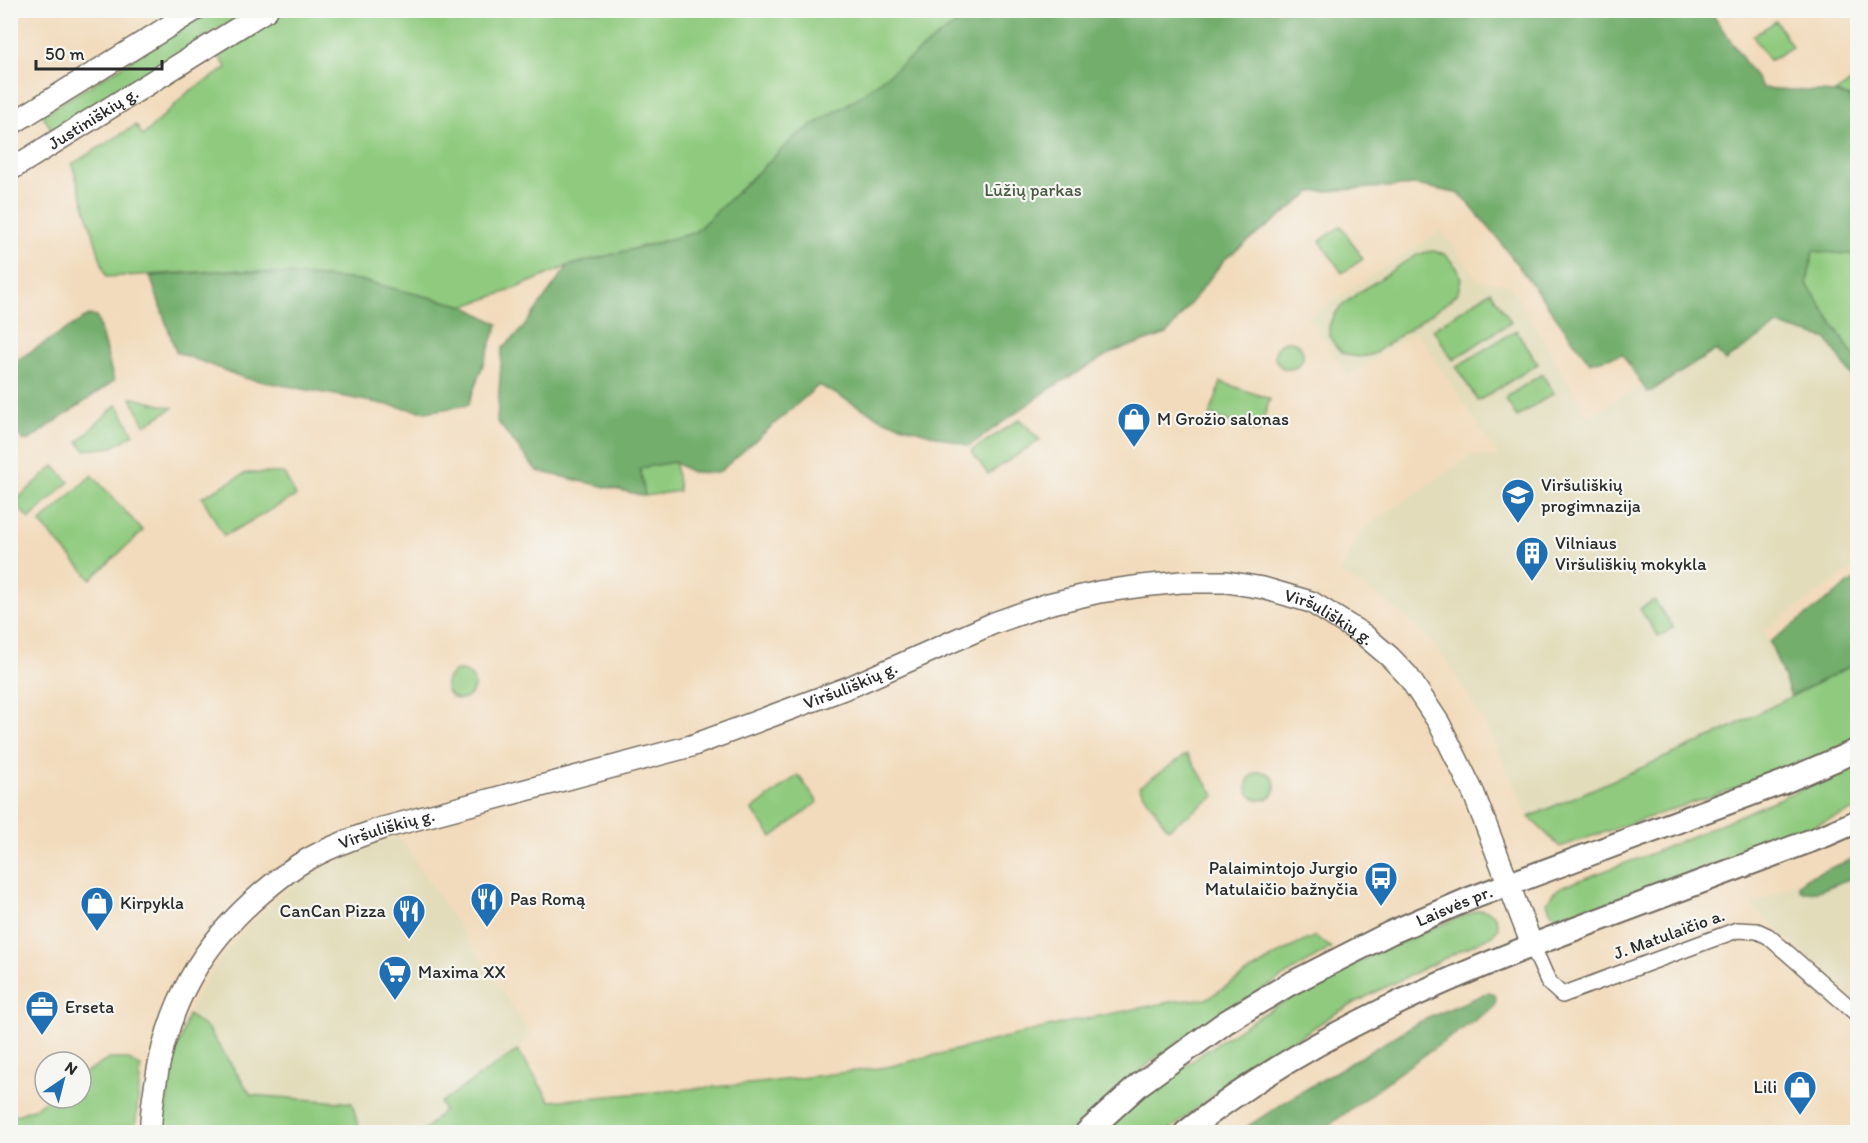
<svg xmlns="http://www.w3.org/2000/svg" width="1868" height="1143" viewBox="0 0 1868 1143" font-family="Itim,sans-serif">
<rect width="100%" height="100%" fill="#f6f6f2"/>
<filter id="ink" filterUnits="userSpaceOnUse"><feTurbulence type="fractalNoise" baseFrequency=".0167" numOctaves="2"/><feDisplacementMap in="SourceGraphic" scale="12" xChannelSelector="R" yChannelSelector="G"/><feConvolveMatrix kernelMatrix="1 2 1 2 8 2 1 2 1" color-interpolation-filters="sRGB"/></filter>
<filter id="wash" filterUnits="userSpaceOnUse"><feTurbulence type="fractalNoise" baseFrequency=".008" numOctaves="4" result="noise"/><feDisplacementMap in="SourceGraphic" scale="24" xChannelSelector="R" yChannelSelector="G"/><feGaussianBlur stdDeviation="1.35" result="paint"/><feColorMatrix in="noise" values="0 0 0 0 0 0 0 0 0 0 0 0 0 0 0 0 0 1.4 0 .05"/><feComposite in="paint" operator="in"/></filter>
<g filter="url(#wash)">
<rect width="100%" height="100%" fill="#f2dbbc"/>
<path fill="#e2dcba" d="M1442 230 1478 280 1511 286 1589 417 1642 385 1648 393 1717 350 1725 361 1778 325 1827 339 1857 384V566L1764 631 1791 696 1716 735 1529 817 1489 731 1447 661 1425 634 1405 616 1382 598 1340 573 1362 532 1375 521 1472 455 1499 457 1416 331 1349 376 1308 317Z
M398 835 531 1034 518 1050 440 1102 444 1109 423 1132 359 1130 352 1103 251 1095 208 1029 188 1015 198 993 212 971 232 944 280 895 305 877 335 861Z
M1857 876V1003L1751 905 1806 878 1802 881 1818 891Z"/>
<path fill="#8fca7e" stroke="#5d7a54" stroke-width="1.5" d="M212 11H248L53 131 42 115Z
M285 11H977L944 32 859 97 796 136 694 233 568 266 509 291 465 306 359 280 233 270 106 277 72 164 136 125 143 136 188 92 227 68 220 58 241 38Z
M1776 21 1792 47 1769 61 1753 36Z
M1857 78V99L1835 93Z
M1341 226 1363 259 1342 273 1320 241Z
M1433 251 1445 254 1458 269 1461 279 1458 292 1448 302 1373 354C1364 358 1351 358 1342 352 1304 321 1359 293 1381 278 1397 268 1413 253 1433 251Z
M1813 251 1857 255V361L1807 284Z
M1491 291 1511 322 1453 360 1433 329Z
M1516 330 1538 364 1478 401 1456 367Z
M1275 355a14 14 0 1 1 28 0a14 14 0 1 1-28 0Z
M1542 374 1554 393 1517 417 1505 398Z
M1221 382 1270 399 1259 432 1210 415Z
M131 398H134L173 408 145 425Z
M117 404 134 434 113 447 85 450 78 442Z
M1020 419 1040 440 988 474 971 451Z
M675 462 679 491 645 496 640 468Z
M54 466 69 482 29 519 14 502Z
M246 473H284L296 496 224 536 202 497Z
M92 475 143 531 91 579 40 523Z
M1654 600 1673 627 1659 637 1640 609Z
M1857 663V740L1761 780 1560 847 1529 817 1716 735Z
M446 685a14 14 0 1 1 28 0a14 14 0 1 1-28 0Z
M1187 754 1215 796 1168 829 1139 787Z
M1857 765V809L1705 868 1567 918H1558L1550 911 1547 902 1553 893 1561 887 1653 853Z
M1247 786a14 14 0 1 1 28 0a14 14 0 1 1-28 0Z
M798 775 818 802 772 837 752 810Z
M1479 910C1492 910 1497 916 1498 928L1491 936 1373 993 1333 1015 1227 1084 1167 1132H1104C1123 1110 1150 1092 1174 1074 1267 1005 1371 950 1479 910Z
M1315 936 1331 948 1195 1030 1151 1062 1071 1132H423L444 1110 440 1103 518 1050 550 1101 760 1083 887 1067 1060 1024 1175 1001 1206 999 1280 953Z
M188 1015 208 1029 251 1095 352 1103 359 1130 393 1132H163L171 1070Z
M109 1059H127L141 1067 135 1132H11V1115L20 1114 35 1108 49 1098H81V1075Z"/>
<path fill="#73ae6d" stroke="#4f6c4c" stroke-width="1.5" d="M977 11H1710L1763 88 1835 93 1857 99V255L1813 251 1807 284 1857 361V384L1827 339 1778 325 1725 361 1716 350 1648 393 1622 354 1590 363 1496 236 1460 194 1416 185 1312 192 1224 260 1167 334 1112 352 1054 386 969 446 884 420 819 385 718 473 691 472 674 462 640 468 645 496 537 471 497 421 502 349 523 328 568 266 694 233 796 136 859 97 944 32Z
M233 270 359 280 465 306 498 324 468 405 426 412 244 378 176 352 150 276Z
M89 315 97 317 114 381 29 440H23L11 426V364Z
M1857 578V663L1791 696 1770 642Z
M1857 857V876L1818 891 1803 892 1800 890 1799 886 1806 878Z
M1489 992 1495 994 1496 999 1494 1007 1400 1072 1320 1132H1239L1288 1100 1421 1021Z"/>
</g>
<g filter="url(#ink)">
<g fill="none" stroke-linecap="round" stroke-linejoin="round">
<defs>
<path id="minor" d="M1532 945 1549 983 1562 995 1737 930 1757 931 1768 936 1858 1015"/>
<g id="secondary">
<path d="M10 125 195 10"/>
<path id="s1" d="M10 170 267 10"/>
<path id="s2" d="M151 1132C150 1117 153 1102 155 1087 167 1006 200 945 263 892 276 881 289 870 303 862 329 847 356 837 383 828L691 746 852 686 994 623 1048 604 1099 592 1142 586 1181 582H1227L1263 588 1311 602 1364 635 1390 657 1408 676 1439 723 1474 794 1532 945"/>
</g>
<g id="primary">
<path id="s3" d="M1087 1132 1140 1084 1226 1022 1286 986 1390 933 1469 899 1784 782 1858 750"/>
<path d="M1186 1132C1310 1033 1457 973 1604 918 1678 890 1752 863 1826 835L1858 821"/>
</g>
</defs>
<use href="#minor" stroke="#71695e" stroke-width="18"/>
<use href="#secondary" stroke="#71695e" stroke-width="24"/>
<use href="#primary" stroke="#71695e" stroke-width="26"/>
<use href="#minor" stroke="#fff" stroke-width="15"/>
<use href="#secondary" stroke="#fff" stroke-width="21"/>
<use href="#primary" stroke="#fff" stroke-width="22"/>
</g>
</g>
<defs>
<symbol id="shop-pin" viewBox="-11 -11 22 30"><path d="M0 17L-7.5 6A9.5 9.5 0 1 1 7.5 6Z" fill="#1f6fb2" stroke="#f6f6f2"/><path d="M-5-2.5h2.3a2.7 3.5 0 0 1 5.4 0H5L5.5 6h-11ZM-1.5-2.5h3a1.5 2.3 0 0 0-3 0Z" fill="#fff"/></symbol>
<symbol id="school-pin" viewBox="-11 -11 22 30"><path d="M0 17L-7.5 6A9.5 9.5 0 1 1 7.5 6Z" fill="#1f6fb2" stroke="#f6f6f2"/><path d="M0-5L7-2L0 1L-7-2ZM-4 1L0 2.5L4 1V4Q0 6-4 4Z" fill="#fff"/></symbol>
<symbol id="building-pin" viewBox="-11 -11 22 30"><path d="M0 17L-7.5 6A9.5 9.5 0 1 1 7.5 6Z" fill="#1f6fb2" stroke="#f6f6f2"/><path d="M-4-6H4V6H1V3H-1V6H-4ZM-2.5-4.3h1.7v1.8h-1.7ZM.8-4.3h1.7v1.8H.8ZM-2.5-1h1.7V.8h-1.7ZM.8-1h1.7V.8H.8Z" fill="#fff"/></symbol>
<symbol id="bus-pin" viewBox="-11 -11 22 30"><path d="M0 17L-7.5 6A9.5 9.5 0 1 1 7.5 6Z" fill="#1f6fb2" stroke="#f6f6f2"/><path d="M-5-6H5V4H4V6H2V4H-2V6H-4V4H-5ZM-3.5-4V0h7V-4ZM-3.5 1.2v1.5H-2V1.2ZM2 1.2v1.5H3.5V1.2Z" fill="#fff"/></symbol>
<symbol id="restaurant-pin" viewBox="-11 -11 22 30"><path d="M0 17L-7.5 6A9.5 9.5 0 1 1 7.5 6Z" fill="#1f6fb2" stroke="#f6f6f2"/><path d="M-5-6h1v4h1v-4h1v4h1v-4h1v5L-1.5 .5V6h-2V.5L-5-1ZM5-6V6H3V1.5H1.5Q1.5-4 5-6Z" fill="#fff"/></symbol>
<symbol id="supermarket-pin" viewBox="-11 -11 22 30"><path d="M0 17L-7.5 6A9.5 9.5 0 1 1 7.5 6Z" fill="#1f6fb2" stroke="#f6f6f2"/><path d="M-6-5.5h2.5l.6 2H6L4.5 2H-2.5L-4.4-4H-6ZM-1.5 3.2a1.3 1.3 0 1 0 .1 0ZM3 3.2a1.3 1.3 0 1 0 .1 0Z" fill="#fff"/></symbol>
<symbol id="office-pin" viewBox="-11 -11 22 30"><path d="M0 17L-7.5 6A9.5 9.5 0 1 1 7.5 6Z" fill="#1f6fb2" stroke="#f6f6f2"/><path d="M-6-3h4V-5.5h4V-3h4V5H-6ZM-1-4.5V-3h2v-1.5ZM-6 0V1H6V0Z" fill="#fff"/></symbol>
</defs>
<g fill-rule="evenodd">
<use href="#shop-pin" x="1115" y="400" width="38" height="52"/>
<use href="#school-pin" x="1499" y="476" width="38" height="52"/>
<use href="#building-pin" x="1513" y="534" width="38" height="52"/>
<use href="#bus-pin" x="1362" y="859" width="38" height="52"/>
<use href="#restaurant-pin" x="468" y="880" width="38" height="52"/>
<use href="#shop-pin" x="78" y="884" width="38" height="52"/>
<use href="#restaurant-pin" x="390" y="892" width="38" height="52"/>
<use href="#supermarket-pin" x="376" y="953" width="38" height="52"/>
<use href="#office-pin" x="23" y="988" width="38" height="52"/>
<use href="#shop-pin" x="1781" y="1068" width="38" height="52"/>
</g>
<g text-anchor="middle" stroke-width="4.5" stroke-linejoin="round" paint-order="stroke">
<g font-size="18" fill="#2b2b2b" stroke="#f6f6f2">
<text dy="6" stroke="none"><textPath href="#s1" startOffset="98">Justiniškių g.</textPath></text>
<text dy="6" stroke="none"><textPath href="#s2" startOffset="1404">Viršuliškių g.</textPath></text>
<text dy="6" stroke="none"><textPath href="#s2" startOffset="900">Viršuliškių g.</textPath></text>
<text dy="6" stroke="none"><textPath href="#s2" startOffset="414">Viršuliškių g.</textPath></text>
<text dy="6" stroke="none"><textPath href="#s3" startOffset="434">Laisvės pr.</textPath></text>
<text transform="translate(1669 934) rotate(-20)" y="6">J. Matulaičio a.</text>
</g>
<g font-size="18" fill="#495b44" stroke="#f6f6f2">
<text x="1033" y="196">Lūžių parkas</text>
</g>
<g font-size="18" fill="#2b2b2b" stroke="#f6f6f2" text-anchor="start">
<text x="1157" y="425">M Grožio salonas</text>
<text x="1541" y="491">Viršuliškių<tspan x="1541" dy="21">progimnazija</tspan></text>
<text x="1555" y="549">Vilniaus<tspan x="1555" dy="21">Viršuliškių mokykla</tspan></text>
<text x="1358" y="874" text-anchor="end">Palaimintojo Jurgio<tspan x="1358" dy="21">Matulaičio bažnyčia</tspan></text>
<text x="510" y="905">Pas Romą</text>
<text x="120" y="909">Kirpykla</text>
<text x="386" y="917" text-anchor="end">CanCan Pizza</text>
<text x="418" y="978">Maxima XX</text>
<text x="65" y="1013">Erseta</text>
<text x="1777" y="1093" text-anchor="end">Lili</text>
</g>
</g>
<rect width="1868" height="1143" fill="none" stroke="#f6f6f2" stroke-width="36"/>
<g transform="translate(63 1080) rotate(35)"><circle r="28" fill="#f6f6f2" stroke="#a5a5a2" stroke-width="1.5"/>
<path d="M0-4.5L10 22L0 15L-10 22Z" fill="#1f6fb2"/>
<text y="-9" font-size="16" font-weight="bold" text-anchor="middle" fill="#2b2b2b">N</text>
</g>
<path d="M36 60v9h126v-9" fill="none" stroke="#2b2b2b" stroke-width="3"/>
<text x="45" y="60" font-size="18" fill="#2b2b2b" stroke="#f6f6f2" stroke-width="4.5" paint-order="stroke">50 m</text>
</svg>
